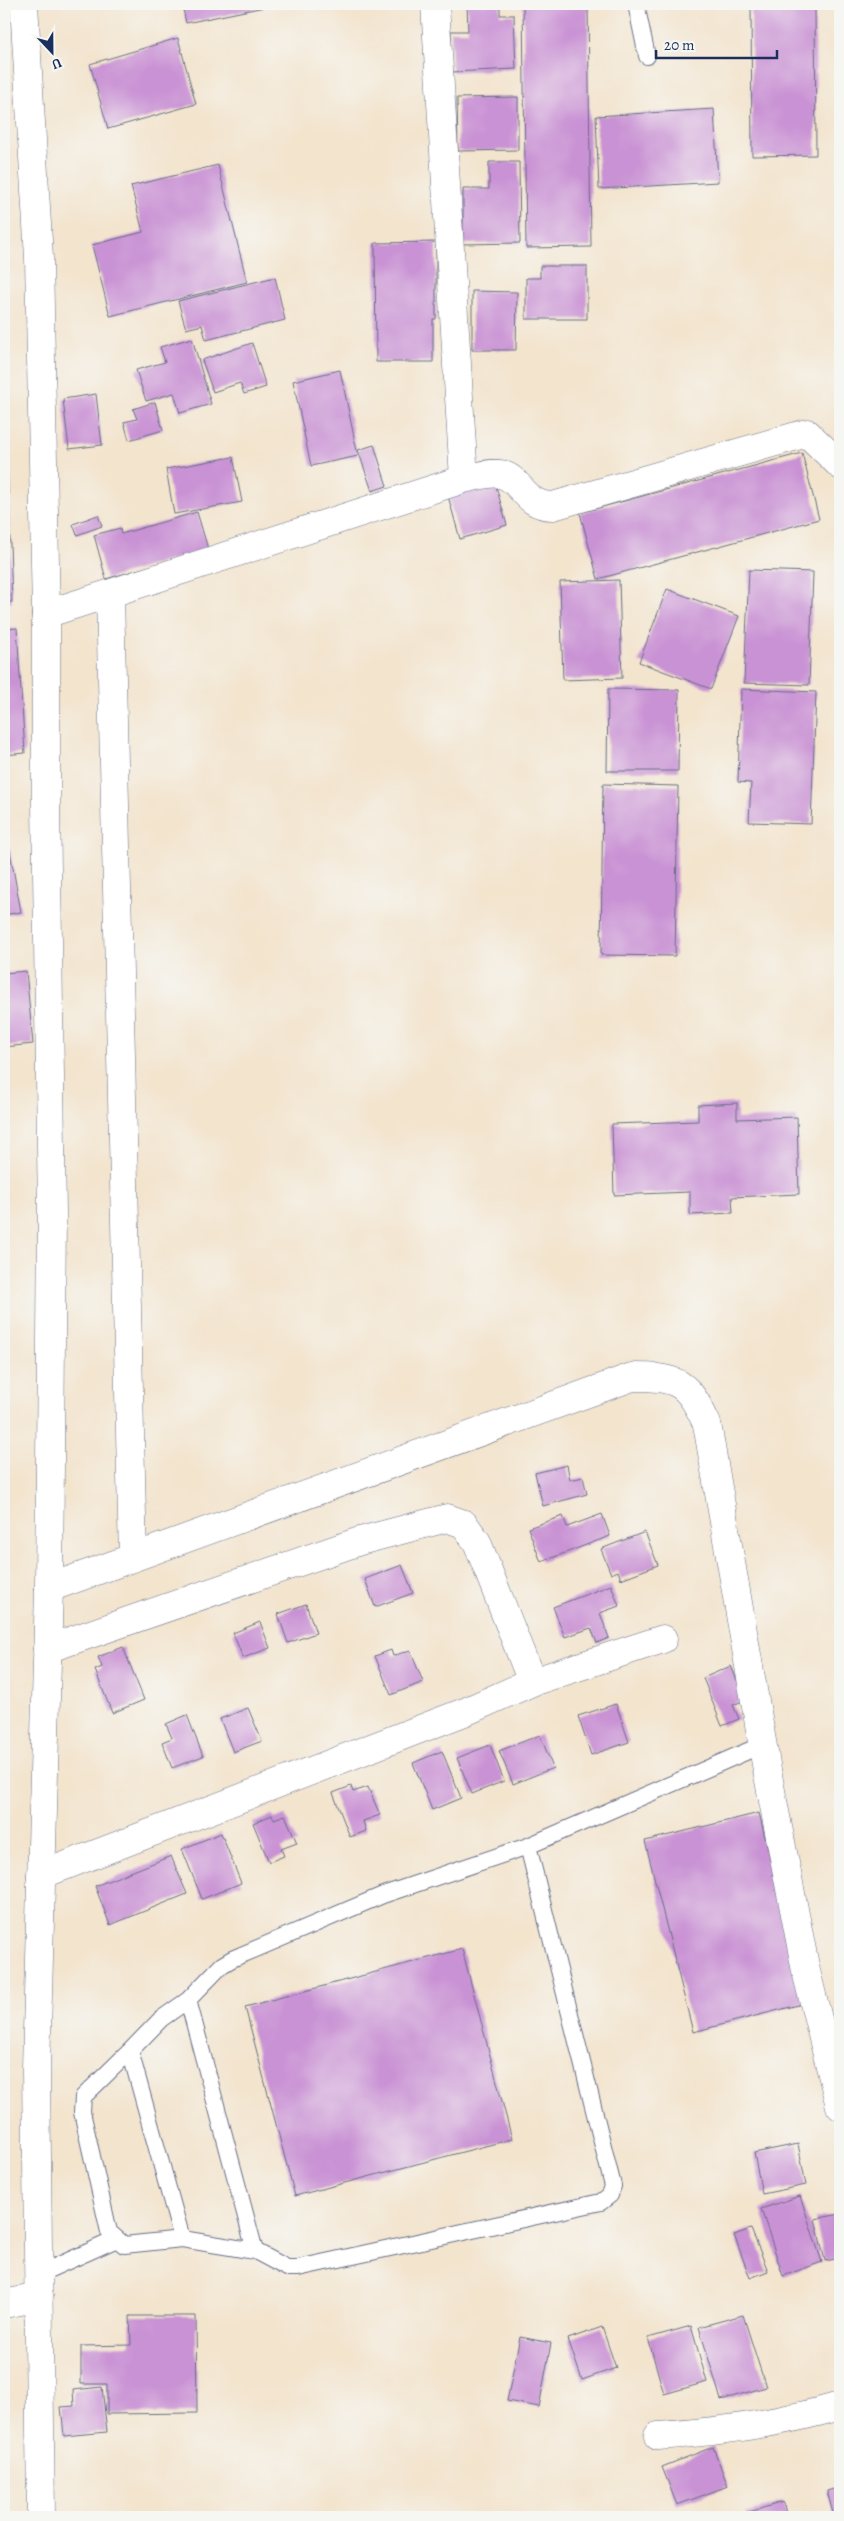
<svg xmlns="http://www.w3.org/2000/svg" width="844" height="2521" viewBox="0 0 844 2521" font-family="Alegreya,serif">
<rect width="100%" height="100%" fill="#f6f6f2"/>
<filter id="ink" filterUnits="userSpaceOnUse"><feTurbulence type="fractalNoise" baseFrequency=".02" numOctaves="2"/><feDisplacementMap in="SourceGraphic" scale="10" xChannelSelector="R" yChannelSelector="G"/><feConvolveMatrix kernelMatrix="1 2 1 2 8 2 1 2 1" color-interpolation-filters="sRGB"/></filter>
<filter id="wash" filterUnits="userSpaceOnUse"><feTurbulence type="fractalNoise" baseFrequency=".0096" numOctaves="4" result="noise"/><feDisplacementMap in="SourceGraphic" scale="20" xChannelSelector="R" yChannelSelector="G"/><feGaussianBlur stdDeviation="1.12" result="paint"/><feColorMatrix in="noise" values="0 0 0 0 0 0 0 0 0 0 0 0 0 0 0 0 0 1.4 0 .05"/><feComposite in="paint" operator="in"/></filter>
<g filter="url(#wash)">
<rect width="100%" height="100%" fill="#f3e4ce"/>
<g id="blocks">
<path fill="#c992d4" d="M182 4H274V5L186 23Z
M467 4H500V15H514L516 69 452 72 451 31H468Z
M523 4H588L591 247 526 248Z
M751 4H815L816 155 752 156Z
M178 38 196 104 108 129 90 64Z
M518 97V150L458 151 457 98Z
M714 109 718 182 599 189 596 116Z
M489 162H519L520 243 463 244V189H489Z
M218 165 247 282 110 316 92 245 143 232 131 186Z
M436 242V319H433V362H376L375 243Z
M540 266H587V319H526V278H540Z
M275 277 285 320 206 340 202 325 186 329 178 301Z
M472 291 517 292 516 350H472Z
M192 338 211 404 180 413 174 393 146 401 136 370 165 362 160 347Z
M252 343 266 387 244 394 240 383 213 392 202 360Z
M340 370 358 456 311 466 293 381Z
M96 394 102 445 69 449 63 399Z
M155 402 163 430 129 440 124 422 137 419 133 409Z
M374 445 387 486 372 491 358 450Z
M802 453 819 519 598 579 580 513Z
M4 457H7L12 602 4 603Z
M233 457 242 502 174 514 166 469Z
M495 483 507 525 460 539 448 496Z
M197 512 208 549 106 579 94 535 120 528 121 534Z
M98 515 102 526 77 535 73 524Z
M749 570 813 572 809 685 744 683Z
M619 580 622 678 563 680 560 582Z
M667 589 739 616 711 689 639 662Z
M17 628 25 753 4 755V629Z
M608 689 679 690 678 771H607Z
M741 689 816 692 811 824 749 822 751 783 738 782Z
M603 784 678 786 675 956 601 955Z
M9 846 21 912 4 915V847Z
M26 971 33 1044 4 1047V973Z
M737 1103V1119L797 1117 799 1194 732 1197 733 1213 690 1215V1192L614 1195 612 1124 698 1121V1105Z
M567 1465 570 1480 583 1477 587 1494 543 1506 535 1473Z
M602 1514 610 1536 541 1562 528 1528 563 1516 567 1527Z
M645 1532 658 1565 621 1579 618 1571 611 1574 601 1549Z
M402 1565 413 1593 375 1607 365 1579Z
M611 1585 619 1606 600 1613 609 1638 597 1643 591 1628 565 1637 553 1607Z
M306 1604 316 1633 288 1643 278 1614Z
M260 1622 270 1648 243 1658 233 1633Z
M123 1647 144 1700 112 1713 95 1670 102 1667 98 1657Z
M391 1650 393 1656 410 1650 423 1682 391 1695 375 1656Z
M731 1666 745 1700 733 1705 739 1719 722 1726 703 1678Z
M616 1704 629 1742 591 1755 578 1716Z
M248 1708 262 1741 233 1752 220 1719Z
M187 1715 203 1756 172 1768 162 1742 172 1738 166 1724Z
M540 1735 553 1768 513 1784 499 1751Z
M490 1745 504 1781 472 1794 457 1758Z
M442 1751 461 1798 432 1810 413 1763Z
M351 1786 353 1792 368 1787 380 1815 363 1821 366 1831 350 1837 333 1793Z
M759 1813 806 2003 693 2032 645 1841Z
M272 1815 274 1819 285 1815 297 1843 281 1849 284 1856 269 1862 253 1823Z
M221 1833 241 1883 202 1899 182 1849Z
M171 1856 187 1894 110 1925 95 1886Z
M462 1949 512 2139 295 2196 245 2007Z
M798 2144 806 2185 762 2194 754 2153Z
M800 2196 822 2262 783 2276 761 2209Z
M840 2214V2258L825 2261 815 2219Z
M751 2229 768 2271 750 2278 734 2235Z
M743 2315 766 2387 721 2400 699 2327Z
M130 2316H196L197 2413 107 2414V2384H81V2346L131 2345Z
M691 2326 707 2382 664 2394 648 2338Z
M602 2327 616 2368 582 2380 568 2339Z
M520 2337 551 2343 539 2407 507 2401Z
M102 2387 107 2432 64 2436 61 2407 74 2406 73 2390Z
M713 2447 728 2486 677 2505 662 2467Z
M840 2487V2517H834L827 2491Z
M783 2502 787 2517H747L746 2513Z"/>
</g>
</g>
<g filter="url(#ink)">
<use href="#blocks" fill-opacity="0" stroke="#676e85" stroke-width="1"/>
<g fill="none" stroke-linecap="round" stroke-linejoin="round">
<defs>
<path id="lane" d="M636 4 647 56
M188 2000 161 2019 130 2051 182 2239 255 2251 287 2268H298L601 2202 610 2195 613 2186 528 1846 764 1744
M130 2051 83 2097 82 2112 109 2232 124 2245 182 2239
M255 2251 188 2000 222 1965 232 1959 383 1895 528 1846
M39 2274 117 2239"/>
<path id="street" d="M435 4 464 479
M110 595 133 1558
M46 614 464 479C475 477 489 472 500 474 523 479 523 506 553 506L807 433 840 465
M49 1588 632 1377C678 1377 687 1381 707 1424L767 1770 806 1971 840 2106
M47 1649 360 1541 447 1518 464 1524 477 1542 532 1682
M41 1875 467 1711 532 1682 663 1639
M4 2304 39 2297
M658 2436C719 2432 781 2423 840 2406"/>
<path id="secondary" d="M24 4 39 258 46 614V803L52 1214 49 1588 36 2069 41 2517"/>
</defs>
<use href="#lane" stroke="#676e85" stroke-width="18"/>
<use href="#street" stroke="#676e85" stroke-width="29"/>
<use href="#secondary" stroke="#676e85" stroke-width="29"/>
<use href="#lane" stroke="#fff" stroke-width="16"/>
<use href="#street" stroke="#fff" stroke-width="28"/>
<use href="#secondary" stroke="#fff" stroke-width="28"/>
</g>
</g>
<rect width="844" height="2521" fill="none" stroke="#f6f6f2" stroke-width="20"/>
<g transform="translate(52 52) rotate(158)" stroke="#f6f6f2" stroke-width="4" paint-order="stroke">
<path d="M0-4L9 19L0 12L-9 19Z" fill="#1b2f5e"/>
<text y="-8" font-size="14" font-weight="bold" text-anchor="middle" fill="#1b2f5e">U</text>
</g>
<path d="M656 50v8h121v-8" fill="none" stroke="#1b2f5e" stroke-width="2.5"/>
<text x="664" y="50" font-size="15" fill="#1b2f5e" stroke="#f6f6f2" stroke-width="4" paint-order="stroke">20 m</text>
</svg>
